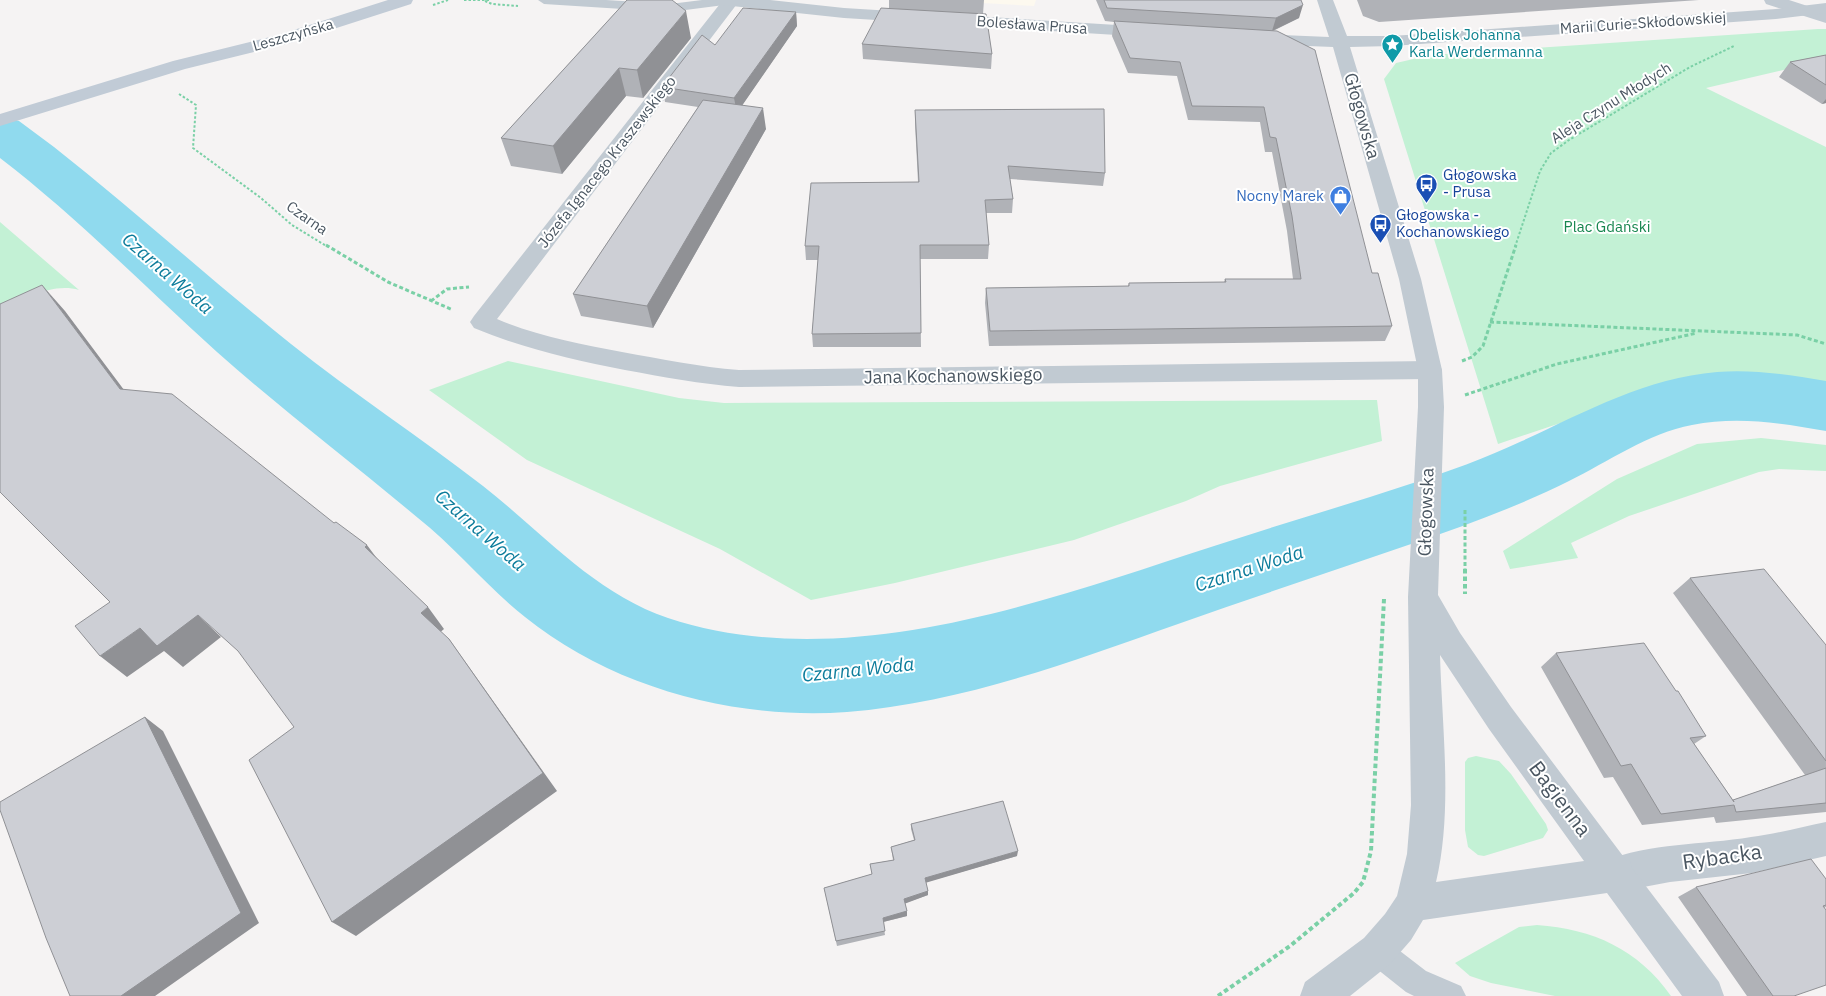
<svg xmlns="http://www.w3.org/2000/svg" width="1826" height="996" viewBox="0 0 1826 996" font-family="'IBM Plex Sans',sans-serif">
<rect width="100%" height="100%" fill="#f5f3f3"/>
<path fill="#fdf9ef" d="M928 0H1036L1034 6Z"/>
<path fill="#c3f1d5" d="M1818 29H1826V60L1706 88 1826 147V387L1763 378 1701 376 1498 444 1384 79 1396 63 1431 55Z
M0 222 79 290C52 282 24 300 0 310Z
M508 361 679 398 724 403 1377 400 1382 441 1220 486 1186 501 1074 540 895 583 811 600 720 549 527 460 429 390Z
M1761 438 1826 445V471L1779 469 1759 472 1629 516 1571 543 1578 558 1510 569 1503 551 1617 479 1697 444Z
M1476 756 1499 761 1511 774 1546 824 1548 830 1543 838 1484 856 1478 855 1468 847 1465 830V762L1468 758Z
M1537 925C1593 929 1638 949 1671 996H1555L1491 983 1470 976 1455 963 1519 927Z"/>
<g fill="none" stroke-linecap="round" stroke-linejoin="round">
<path fill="#90daee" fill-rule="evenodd" d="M0 116 19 121 54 147C135 211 211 280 291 344 354 394 420 437 483 486 543 533 594 593 668 618 844 676 1044 601 1211 547 1277 525 1344 506 1410 484 1448 472 1485 458 1522 441 1585 412 1646 378 1717 372 1754 369 1790 375 1826 381V431C1781 423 1737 416 1692 425 1648 433 1608 462 1569 481 1519 506 1467 525 1414 543 1336 570 1257 596 1178 624 1071 662 961 703 847 712 735 720 613 688 525 617 487 587 456 548 418 518 351 462 282 410 217 352 145 287 77 217 0 158Z"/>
<path stroke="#7ad0a6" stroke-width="2" stroke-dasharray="2.5 2" stroke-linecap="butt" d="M464 0H491
M485 1 492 4 518 6
M433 5 448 0
M179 94 196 105 193 148 261 198 292 225 328 247
M1515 247 1540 171 1551 153 1569 140 1690 67 1734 46"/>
<path stroke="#7ad0a6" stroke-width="3" stroke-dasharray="4 2.5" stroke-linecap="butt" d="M326 245 388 282 453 310
M431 301 447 289 469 287
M1490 322 1797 335 1826 344
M1462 361 1472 357 1483 346 1516 245
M1465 395 1557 364 1697 333
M1465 510V570"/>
<path stroke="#7ad0a6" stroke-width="4" stroke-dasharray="4.5 3" stroke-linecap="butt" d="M1465 569V594
M1218 996 1290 946 1354 893 1363 882 1371 851 1384 599"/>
<path fill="#c1cad2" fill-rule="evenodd" d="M538 0H606L670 4 702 0H738L732 4 670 12 544 4Z
M1377 937 1387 941 1426 971 1461 986 1466 996H1414L1406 992 1367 961 1363 951 1367 941Z"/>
<path fill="#c1cad2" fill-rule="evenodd" d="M723 0H740L497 319C537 336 580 344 622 352 661 359 700 367 739 370L1430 361 1439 364 1442 370 1439 376 1430 379 739 387C701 384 663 377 625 370 573 360 522 348 474 328L470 322 474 316Z
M1764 0H1789L1826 12V23L1766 4Z
M1826 822V856L1752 873 1670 882 1617 892 1604 887 1599 874 1604 861C1650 843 1703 845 1751 837 1776 834 1801 827 1826 822Z"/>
<path fill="#c1cad2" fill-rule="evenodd" d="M715 0H770L844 8 1149 27 1155 28 1158 32 1155 36 1149 37 844 18 723 5 717 4Z
M1317 0H1333L1347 36H1392L1776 9 1826 3V13L1776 19 1392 46 1350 47 1421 279 1442 370 1444 407 1438 595 1460 633 1511 707 1626 860 1630 861 1632 868 1719 982 1724 996H1682L1607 893 1423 920 1411 940 1390 964 1350 996H1300L1305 982 1364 938 1385 914 1397 896 1407 854 1411 805 1408 597 1418 407V370L1399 279 1333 47 1259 44 1253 43 1250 39 1253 35 1259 34 1329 37ZM1440 655 1489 729 1584 861 1436 882C1453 811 1442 728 1440 655Z"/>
<path fill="#c1cbd6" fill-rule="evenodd" d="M388 0H413L411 4 290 43 185 69 0 126V114L173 61 278 35Z"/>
</g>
<path fill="#b0b2b7" d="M627 0 691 38 643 98 626 96 562 174 511 166 501 138Z
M889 0H984L983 14 992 54 991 69 863 59 862 44 889 8Z
M1096 0H1301L1299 18 1273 31 1372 273 1392 326 1385 341 989 346 985 303 986 288 1128 286 1129 283 1224 282 1225 279H1293L1287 231 1272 152H1265L1260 122 1188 120 1177 76 1128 73 1112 36 1114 22 1105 21Z
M1357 0H1699L1379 22 1363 16Z
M796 12 797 26 742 105 766 129 653 328 581 316 573 294 698 107 665 102 662 87 715 45Z
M1826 55V103L1822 104 1779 77 1790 62Z
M915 110 1105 173 1103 186 1010 179 1013 199 1012 213H986L989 245 988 259H920L921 347H813L812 334 818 260H806L805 246 918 182 915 124Z
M1690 578 1826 645V812L1716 823 1714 817 1642 825 1613 777 1604 778 1541 667 1556 653 1676 691 1706 736 1694 744 1733 800 1805 775 1673 593Z
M911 824 1017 856 926 882 928 891V895L905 903 907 916 883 922 885 935 837 946 824 888 872 874 870 864 893 860 891 847 914 840 911 829Z
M1826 879V907L1824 908 1794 996H1747L1678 897 1696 887Z"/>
<path fill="#909195" d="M1303 5 1299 18 1272 31 1276 18Z
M686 11 691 38 643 98 637 70Z
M796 12 797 26 737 113 734 98Z
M619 68 626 96 562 174 553 146Z
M1826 99V103L1822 104Z
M763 108 766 129 653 328 647 306Z
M42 285 65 311 142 414 120 389Z
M367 545 384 568 365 547Z
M428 607 444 629 437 635 421 613Z
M198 615 221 637 183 667 164 651 127 677 100 656 140 628Z
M449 639 557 791 356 936 332 922Z
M145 717 163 731 259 923 155 996H121Z
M1018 851 1017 856 925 883V878Z
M928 891V895L904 904V899Z
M907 911V916L883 922V918Z"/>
<path fill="#cdcfd5" stroke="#909195" d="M627 0H672L686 11 637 70 619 68 553 146 501 138Z
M1104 0H1301L1303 5 1276 18 1107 8Z
M743 8 796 12 734 98 662 87 702 35 715 45Z
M881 8 986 14 992 54 862 44Z
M1114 21 1277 31 1315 50 1372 273H1378L1392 326 990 331 986 288 1129 286V283L1226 282 1225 279H1301L1292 216 1276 138 1270 137 1264 107 1192 106 1180 62 1130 58Z
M1826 55V85L1790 62Z
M703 100 763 108 647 306 573 294Z
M1104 109 1105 173 1008 166 1013 199 985 200 989 245H920L921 333 812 334 819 246H805L811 183 919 182 915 110Z
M42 285 120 389 172 394 334 523 336 522 367 545 365 547 428 607 421 613 449 639 543 773 332 922 249 760 294 727 238 651 198 615 157 646 140 628 100 656 75 626 110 602 0 492V304Z
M1764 569 1826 645V761L1690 578Z
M1644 643 1676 691H1678L1706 736 1690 738 1734 802 1733 800 1826 768V803L1736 812 1734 805 1661 814 1631 764 1621 766 1556 653Z
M145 717 241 913 121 996H70L46 938 0 810V802Z
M1003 801 1018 851 925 878 928 891 904 899 907 911 883 918 885 931 836 941 824 888 872 874 870 864 894 860 891 847 915 840 911 824Z
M1811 859 1826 879V905L1823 906 1826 910V985L1794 996H1773L1696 887Z"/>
<defs>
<symbol id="sight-pin" viewBox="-11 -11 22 30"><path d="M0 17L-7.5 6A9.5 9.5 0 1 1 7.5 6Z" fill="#0f9aa8" stroke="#fff"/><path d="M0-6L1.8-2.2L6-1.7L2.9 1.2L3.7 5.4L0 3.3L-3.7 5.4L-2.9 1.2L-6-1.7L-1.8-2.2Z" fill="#fff"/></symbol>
<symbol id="bus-pin" viewBox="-11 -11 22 30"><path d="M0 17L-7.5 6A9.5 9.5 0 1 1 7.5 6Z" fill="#1a4fb4" stroke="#fff"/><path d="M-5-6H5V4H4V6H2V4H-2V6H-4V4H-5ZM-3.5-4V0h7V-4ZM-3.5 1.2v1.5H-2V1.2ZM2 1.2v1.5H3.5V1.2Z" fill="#fff"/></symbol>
<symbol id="shop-pin" viewBox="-11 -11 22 30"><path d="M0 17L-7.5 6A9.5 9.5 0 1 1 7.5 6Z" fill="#3f7fe0" stroke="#fff"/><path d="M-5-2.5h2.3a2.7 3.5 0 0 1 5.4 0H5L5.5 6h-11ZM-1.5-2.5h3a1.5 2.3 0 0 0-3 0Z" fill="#fff"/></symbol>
</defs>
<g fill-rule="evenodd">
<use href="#sight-pin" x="1380" y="32" width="25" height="34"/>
<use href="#bus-pin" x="1414" y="172" width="25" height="34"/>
<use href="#shop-pin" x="1328" y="184" width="25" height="34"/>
<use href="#bus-pin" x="1368" y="212" width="25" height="34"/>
</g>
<g text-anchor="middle" stroke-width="4" stroke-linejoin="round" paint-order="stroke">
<g font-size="15" fill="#4a5661" stroke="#fff">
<text transform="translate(1643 23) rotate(-4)" y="5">Marii Curie-Skłodowskiej</text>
<text transform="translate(1032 25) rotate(4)" y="5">Bolesława Prusa</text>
<text transform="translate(293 35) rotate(-16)" y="5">Leszczyńska</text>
<text transform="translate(1611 103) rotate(-32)" y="5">Aleja Czynu Młodych</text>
<text transform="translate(607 162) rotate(-52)" y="5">Józefa Ignacego Kraszewskiego</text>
<text transform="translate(307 218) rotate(35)" y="5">Czarna</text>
</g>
<g font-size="15" fill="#0d838f" stroke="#fff" text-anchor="start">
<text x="1409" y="40">Obelisk Johanna<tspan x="1409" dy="17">Karla Werdermanna</tspan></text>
</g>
<g font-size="15" fill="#164399" stroke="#fff" text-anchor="start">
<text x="1443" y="180">Głogowska<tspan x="1443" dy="17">- Prusa</tspan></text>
<text x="1396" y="220">Głogowska -<tspan x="1396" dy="17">Kochanowskiego</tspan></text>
</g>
<g font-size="15" fill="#366cbe" stroke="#fff" text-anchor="end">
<text x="1324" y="201">Nocny Marek</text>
</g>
<g font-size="15" fill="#17864f" stroke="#fff">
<text x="1607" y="232">Plac Gdański</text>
</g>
<g font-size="18" fill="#4a5661" stroke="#fff">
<text transform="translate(1362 116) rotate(74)" y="6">Głogowska</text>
<text transform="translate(953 376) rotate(-1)" y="6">Jana Kochanowskiego</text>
<text transform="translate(1426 512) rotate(-88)" y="6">Głogowska</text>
</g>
<g font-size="19" font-style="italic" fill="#0c7c9b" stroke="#fff">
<text transform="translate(168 273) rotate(41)" y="7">Czarna Woda</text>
<text transform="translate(481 530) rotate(41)" y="7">Czarna Woda</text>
<text transform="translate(1249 568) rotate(-18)" y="7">Czarna Woda</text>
<text transform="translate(858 669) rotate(-6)" y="7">Czarna Woda</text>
</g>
<g font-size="21" fill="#4a5661" stroke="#fff">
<text transform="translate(1560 799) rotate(53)" y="7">Bagienna</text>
<text transform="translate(1722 857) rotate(-8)" y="7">Rybacka</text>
</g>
</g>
</svg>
